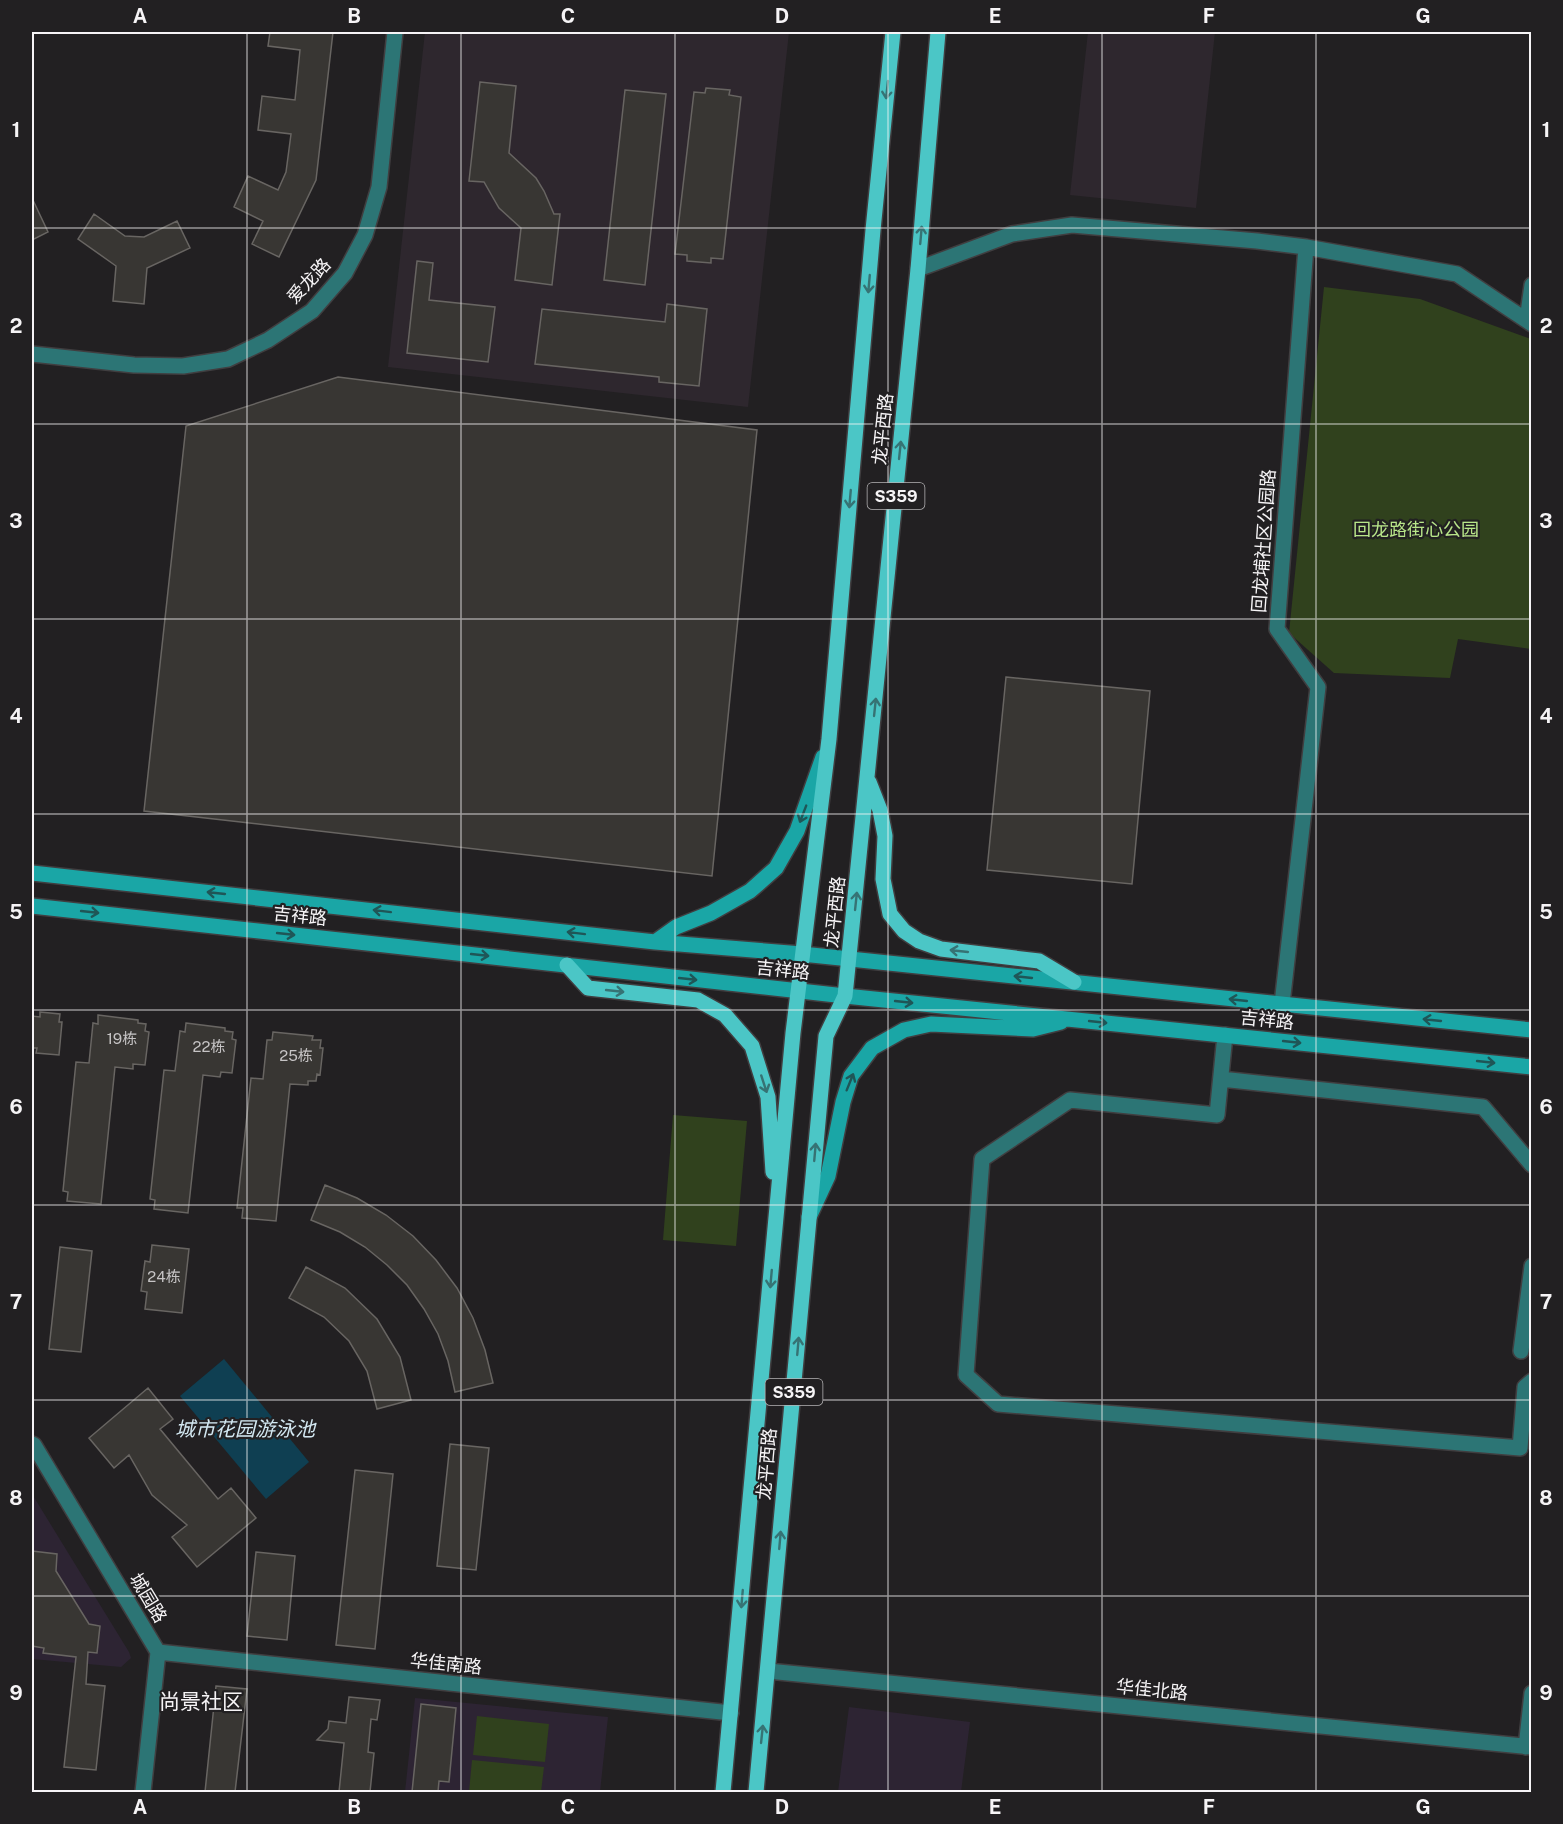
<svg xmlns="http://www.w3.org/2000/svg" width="1563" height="1824" viewBox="0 0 1563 1824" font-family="'Public Sans','Noto Sans SC',sans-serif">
<rect width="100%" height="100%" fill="#222022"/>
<path fill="#2e272e" d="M425 32H789L748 407 388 367Z
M1088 32H1215L1196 208 1070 195Z"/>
<path fill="#2d2433" d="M32 1494 129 1652 131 1658 121 1667 32 1659Z
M415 1698 608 1717 600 1792H405Z
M849 1707 970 1722 961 1792H838Z"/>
<path fill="#30411d" d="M1324 287 1420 299 1531 339V649L1458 639 1450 678 1334 673 1289 633Z
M673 1115 747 1121 736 1246 663 1240Z
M477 1716 549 1724 545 1762 473 1755Z
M472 1760 544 1767 541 1792H469Z"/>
<path fill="#0f3f52" d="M224 1359 309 1462 266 1499 180 1396Z"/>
<path fill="#383633" stroke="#686562" stroke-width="1.5" d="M270 32H333L316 180 279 257 252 244 263 221 234 207 248 176 278 190 286 172 291 134 258 130 262 96 295 100 300 50 268 46Z
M480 82 516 86 509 153 536 178 544 191 554 214H560L552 285 515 280 521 228 499 208 484 182 469 181Z
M706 88 730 90 729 95 741 97 723 259 711 258V263L687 261V255L675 254 694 92 705 93Z
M625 90 666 94 645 285 604 280Z
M32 198 48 232 32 240Z
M94 214 125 236 144 237 177 221 190 248 147 268 144 304 113 301 116 266 78 239Z
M417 261 433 263 429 300 495 307 488 362 407 353Z
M667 304 707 309 699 386 659 382V377L535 364 542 309 665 322Z
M338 377 757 430 712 876 144 811 186 426Z
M1006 677 1150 691 1132 884 987 870Z
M40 1012 60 1014 59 1022H62L59 1055 36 1053 37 1048H32V1016L40 1017Z
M98 1015 138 1020V1023L146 1024 145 1031 149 1032 145 1065 133 1064V1069L115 1067 101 1204 67 1201 68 1192 63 1191 76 1062 89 1063 93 1023 98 1024Z
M186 1023 225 1028V1031L233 1032 232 1039 236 1040 232 1073 221 1072 220 1077 203 1075 188 1213 154 1209 155 1200 150 1199 164 1070 175 1071 180 1031 185 1032Z
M273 1032 313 1036 312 1040H321L320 1048H323L320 1075 317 1074 316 1081H308V1085L290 1084 276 1221 242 1218 243 1208H237L251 1078 263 1079 267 1040H272Z
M325 1185 357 1198 386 1215 413 1236 436 1260 457 1288 473 1318 485 1350 493 1383 455 1392 448 1361 438 1334 424 1309 407 1285 387 1265 365 1247 340 1232 311 1220Z
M152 1245 189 1249 182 1313 145 1309 147 1292 141 1291 145 1261 150 1262Z
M60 1247 92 1251 81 1352 49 1349Z
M306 1267 345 1288 377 1319 400 1357 411 1400 377 1409 367 1371 349 1341 324 1317 289 1298Z
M148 1388 173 1419 160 1429 218 1499 231 1488 256 1518 197 1567 172 1537 187 1525 152 1495 129 1455 114 1468 89 1438Z
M450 1444 489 1448 476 1570 437 1566Z
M355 1470 393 1474 375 1649 336 1645Z
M32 1551 57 1554 56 1571 89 1624 100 1626 97 1653 88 1652 86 1684 105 1686 96 1770 64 1767 76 1657 43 1653 44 1648 32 1646Z
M256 1552 295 1556 287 1640 247 1636Z
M216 1686 247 1689 235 1792H205Z
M349 1697 380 1700 377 1720 371 1719 368 1752 374 1753 370 1792H339L344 1743 317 1740 328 1729 329 1721 346 1723Z
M421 1704 456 1708 449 1782 439 1781 438 1792H412Z"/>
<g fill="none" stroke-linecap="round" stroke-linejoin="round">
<defs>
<path id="minor" d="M918 269 1012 234 1072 225 1257 241 1306 247 1457 274 1532 324
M1527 320 1532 285
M32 354 134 365 183 366 228 359 268 340 312 311 345 273 365 235 379 187 395 32
M1282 1004 1318 687 1277 629 1306 247
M1225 1035 1217 1115 1070 1100 982 1159 966 1375 998 1404 1520 1448 1525 1387 1532 1381
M1221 1079 1483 1107 1532 1165
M1521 1351 1532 1266
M32 1444 34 1445 158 1652 143 1792
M158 1652 731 1713
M768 1671 1532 1747
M1526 1747 1532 1693"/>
<path id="secondary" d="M32 873 655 942 802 954 1532 1030
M32 906 845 996 1532 1067
M655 942 676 927 711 913 750 891 776 868 797 831 823 757
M809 1217 828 1176 843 1102 851 1076 872 1048 904 1030 931 1024 1033 1029 1061 1022"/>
<path id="primary" d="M869 782 880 810 885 836 883 879 890 914 904 931 919 941 941 949 1039 961 1074 982
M567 965 588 988 698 1000 725 1015 752 1046 768 1097 773 1172
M723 1792 793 1033 829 739 873 230 893 32
M756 1792 826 1036 845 996 918 269 938 32"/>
</defs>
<use href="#minor" stroke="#403e40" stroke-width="18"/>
<use href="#secondary" stroke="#403e40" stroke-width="18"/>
<use href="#primary" stroke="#403e40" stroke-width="18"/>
<use href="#minor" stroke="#2c7575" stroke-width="15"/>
<use href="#secondary" stroke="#1aa6a6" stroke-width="15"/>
<use href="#primary" stroke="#4bc6c6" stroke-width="15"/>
</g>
<defs><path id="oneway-shaft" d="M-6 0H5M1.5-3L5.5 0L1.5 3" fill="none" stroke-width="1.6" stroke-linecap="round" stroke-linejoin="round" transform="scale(1.5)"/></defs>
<g stroke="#367374">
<use href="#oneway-shaft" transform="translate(887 90) rotate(96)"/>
<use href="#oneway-shaft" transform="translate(921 235) rotate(-85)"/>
<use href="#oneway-shaft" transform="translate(869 284) rotate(95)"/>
<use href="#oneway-shaft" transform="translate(900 450) rotate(-84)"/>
<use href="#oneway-shaft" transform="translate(850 499) rotate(95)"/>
<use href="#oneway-shaft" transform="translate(875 707) rotate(-84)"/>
<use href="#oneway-shaft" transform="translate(856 901) rotate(-84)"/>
<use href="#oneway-shaft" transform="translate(959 951) rotate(-174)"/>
<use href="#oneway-shaft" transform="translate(615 991) rotate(6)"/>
<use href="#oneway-shaft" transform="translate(764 1084) rotate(72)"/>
<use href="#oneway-shaft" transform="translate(815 1152) rotate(-85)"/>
<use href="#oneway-shaft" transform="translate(771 1279) rotate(95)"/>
<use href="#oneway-shaft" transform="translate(798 1346) rotate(-85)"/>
<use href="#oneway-shaft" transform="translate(780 1540) rotate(-85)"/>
<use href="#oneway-shaft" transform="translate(742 1599) rotate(95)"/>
<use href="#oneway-shaft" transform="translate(762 1734) rotate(-84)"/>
</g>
<g stroke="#1f5657">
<use href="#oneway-shaft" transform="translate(803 814) rotate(111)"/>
<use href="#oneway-shaft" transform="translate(216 893) rotate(-174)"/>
<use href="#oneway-shaft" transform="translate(382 911) rotate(-173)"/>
<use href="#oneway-shaft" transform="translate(90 912) rotate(6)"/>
<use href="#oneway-shaft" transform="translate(576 933) rotate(-173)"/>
<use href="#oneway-shaft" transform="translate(286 934) rotate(6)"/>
<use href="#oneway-shaft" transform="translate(480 955) rotate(6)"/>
<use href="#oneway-shaft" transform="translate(1023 977) rotate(-174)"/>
<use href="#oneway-shaft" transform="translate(688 979) rotate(6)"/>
<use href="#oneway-shaft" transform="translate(1238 1000) rotate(-174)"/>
<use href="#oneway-shaft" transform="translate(904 1002) rotate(6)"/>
<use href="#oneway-shaft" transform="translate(1432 1020) rotate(-174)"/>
<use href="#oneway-shaft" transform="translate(1098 1022) rotate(6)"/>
<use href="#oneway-shaft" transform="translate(1292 1042) rotate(6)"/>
<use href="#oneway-shaft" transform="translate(1486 1062) rotate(6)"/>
<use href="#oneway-shaft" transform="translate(850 1082) rotate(-68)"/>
</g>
<path fill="none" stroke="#f6f4f6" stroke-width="1.5" stroke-opacity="0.55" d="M247 32V1792M461 32V1792M675 32V1792M888 32V1792M1102 32V1792M1316 32V1792M32 228H1532M32 424H1532M32 619H1532M32 814H1532M32 1010H1532M32 1205H1532M32 1400H1532M32 1596H1532"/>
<g text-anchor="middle" stroke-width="4.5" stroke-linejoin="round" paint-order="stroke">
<g font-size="15" fill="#c6c4c5">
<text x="122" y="1044">19栋</text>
<text x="209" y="1052">22栋</text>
<text x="296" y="1061">25栋</text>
<text x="164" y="1282">24栋</text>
</g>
<g fill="#222022" stroke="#b6b4b6" stroke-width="1.5">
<rect x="867.5" y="483" width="57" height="26" rx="4.5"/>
<rect x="765.5" y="1379" width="57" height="26" rx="4.5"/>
</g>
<g font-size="16" font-weight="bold" fill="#f6f4f6">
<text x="896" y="502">S359</text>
<text x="794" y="1398">S359</text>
</g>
<g font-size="18" fill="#f6f4f6" stroke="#222022">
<text transform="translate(309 281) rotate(-47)" y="6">爱龙路</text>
<text transform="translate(883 429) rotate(-84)" y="6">龙平西路</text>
<text transform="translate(1264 541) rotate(-86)" y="6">回龙埔社区公园路</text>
<text transform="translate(835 912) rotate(-84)" y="6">龙平西路</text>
<text transform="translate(300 916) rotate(6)" y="6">吉祥路</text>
<text transform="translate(783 970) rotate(6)" y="6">吉祥路</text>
<text transform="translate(1267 1020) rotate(6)" y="6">吉祥路</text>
<text transform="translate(767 1464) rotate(-85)" y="6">龙平西路</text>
<text transform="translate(148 1598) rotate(59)" y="6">城园路</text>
<text transform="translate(446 1664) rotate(6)" y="6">华佳南路</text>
<text transform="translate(1152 1690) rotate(6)" y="6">华佳北路</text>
</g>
<g font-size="18" fill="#b8e589" stroke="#222022">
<text x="1416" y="536">回龙路街心公园</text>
</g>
<g font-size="20" font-style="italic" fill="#d3e8f2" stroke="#222022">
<text x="245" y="1436">城市花园游泳池</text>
</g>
<g font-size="21" fill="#f6f4f6" stroke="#222022">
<text x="201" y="1709">尚景社区</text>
</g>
</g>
<rect width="1563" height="1824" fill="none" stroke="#222022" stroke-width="66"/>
<rect x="33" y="33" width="1497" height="1758" fill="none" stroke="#f6f4f6" stroke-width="2"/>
<g font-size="20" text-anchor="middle" font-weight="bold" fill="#f6f4f6">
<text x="140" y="23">A</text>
<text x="354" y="23">B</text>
<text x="568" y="23">C</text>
<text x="782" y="23">D</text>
<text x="995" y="23">E</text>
<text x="1209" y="23">F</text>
<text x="1423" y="23">G</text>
<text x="16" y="137">1</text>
<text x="1546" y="137">1</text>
<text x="16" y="333">2</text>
<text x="1546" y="333">2</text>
<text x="16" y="528">3</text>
<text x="1546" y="528">3</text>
<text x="16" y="723">4</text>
<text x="1546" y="723">4</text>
<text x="16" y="919">5</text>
<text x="1546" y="919">5</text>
<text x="16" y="1114">6</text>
<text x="1546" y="1114">6</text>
<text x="16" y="1309">7</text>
<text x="1546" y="1309">7</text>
<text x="16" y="1505">8</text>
<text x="1546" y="1505">8</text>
<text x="16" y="1700">9</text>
<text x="1546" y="1700">9</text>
<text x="140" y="1814">A</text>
<text x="354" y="1814">B</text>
<text x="568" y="1814">C</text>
<text x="782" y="1814">D</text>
<text x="995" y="1814">E</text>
<text x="1209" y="1814">F</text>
<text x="1423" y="1814">G</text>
</g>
</svg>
